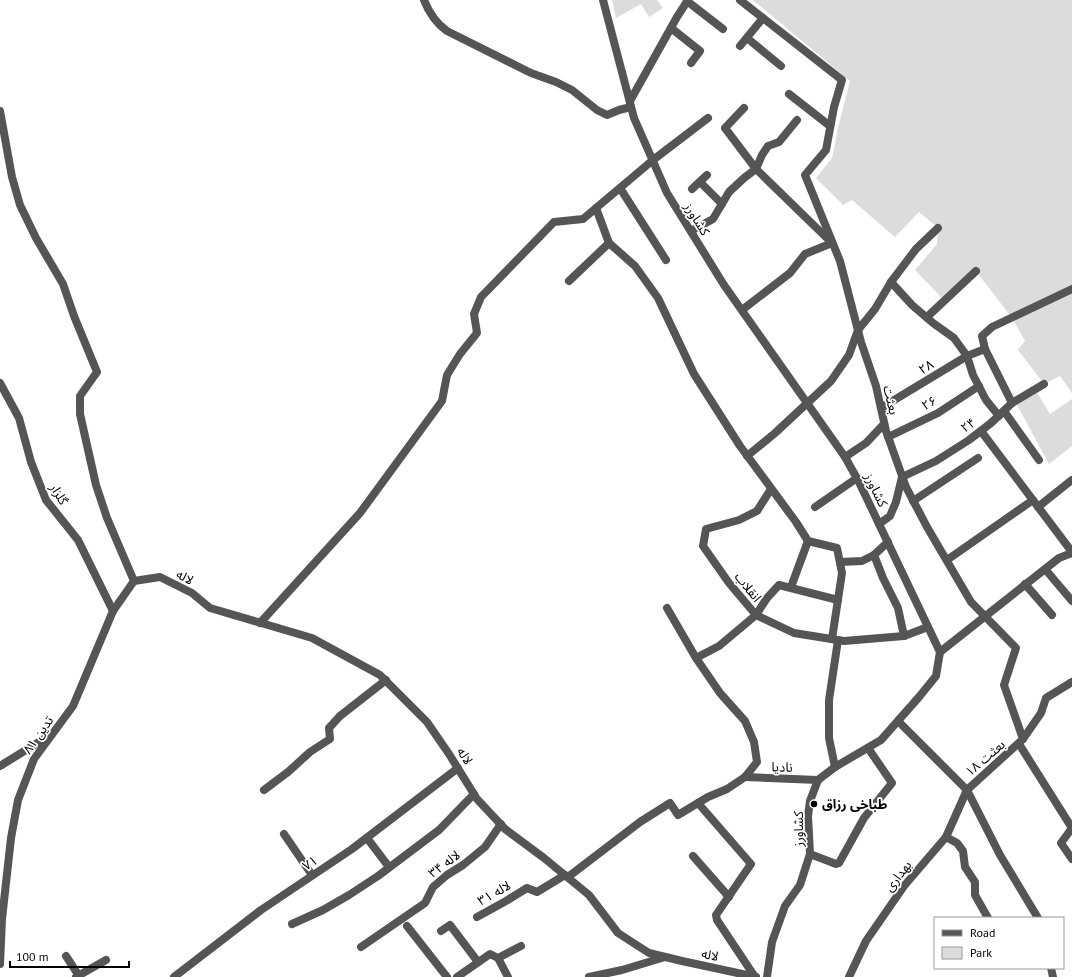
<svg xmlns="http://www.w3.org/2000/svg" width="1072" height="977" font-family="'PT Sans','Noto Sans Arabic',sans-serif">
<rect width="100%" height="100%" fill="#fff"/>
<g fill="#dcdcdc">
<path d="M 612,0 L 657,0 L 663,8 L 649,17 L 641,4 L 616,18 Z"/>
<path d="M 753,0 L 1072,0 L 1072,393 L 1060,376 L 1044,384 L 1018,350 L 1025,341 L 1012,318 L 976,271 L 943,299 L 915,270 L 937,244 L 938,228 L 919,212 L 895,237 L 852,200 L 843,205 L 816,178 L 832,158 L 839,124 L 850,81 Z"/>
<path d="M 1036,391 L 1050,414 L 1072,399 L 1072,446 L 1049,464 L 1017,405 Z"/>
</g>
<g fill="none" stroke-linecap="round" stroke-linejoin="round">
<g stroke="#555" stroke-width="8">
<path d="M 424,0 C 429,13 436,23 447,31 L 531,73 L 556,82 L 572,90 L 597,110 L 607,115 L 619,110 L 631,107"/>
<path d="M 740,0 L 842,80 L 834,107 L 826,150 L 805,175 L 840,261 L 861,342 L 876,386 L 886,431 L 906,487 L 927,527 L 971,602 L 1016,648 L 1004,685 L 1023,739 L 967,790 L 946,837 L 904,886 L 866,941 L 849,977"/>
<path d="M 687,1 L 723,29"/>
<path d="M 671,28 L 700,51 L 691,63"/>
<path d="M 747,38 L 781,66"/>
<path d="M 740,46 L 763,18"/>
<path d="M 789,94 L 830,126"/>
<path d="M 630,101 L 677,17 L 688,0"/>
<path d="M 700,182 L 722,204"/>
<path d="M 620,188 L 666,260"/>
<path d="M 692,189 L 707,175"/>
<path d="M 596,208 L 609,243 L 635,266 L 658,298 L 694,374 L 740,446 L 796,522 L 808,541 L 837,548 L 842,573 L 832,639"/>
<path d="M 691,231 L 713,219 L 729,192 L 744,178 L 756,169 L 762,155 L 768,146 L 779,142 L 797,120"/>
<path d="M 569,281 L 609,243"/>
<path d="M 891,282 L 912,305 L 933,323 L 954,338 L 967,356 L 973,375 L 986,400 L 999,416"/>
<path d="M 742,310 L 790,273 L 805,254 L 832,243 L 756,169 L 725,128 L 744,108"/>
<path d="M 927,317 L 976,271"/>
<path d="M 0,383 L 19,418 L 31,462 L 46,500 L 78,540 L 113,611"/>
<path d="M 1012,403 L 985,349 L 982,336 L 992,327 L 1072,289"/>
<path d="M 881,408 L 967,356 L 985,349"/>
<path d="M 1004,411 L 1039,460"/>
<path d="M 981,431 L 1072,552"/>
<path d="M 888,437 L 938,413 L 979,386"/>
<path d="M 747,456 L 774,434 L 831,381 L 849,355 L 858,330 L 875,309 L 891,282 L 916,249 L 938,228"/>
<path d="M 845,457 L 866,443 L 884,424"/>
<path d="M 771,489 L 757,511 L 739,520 L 706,529 L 703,546 L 729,583 L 756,615 L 794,633 L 844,641 L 904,636 L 928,627"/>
<path d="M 913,501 L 978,458"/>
<path d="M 815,507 L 857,478"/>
<path d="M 1038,507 L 1072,480"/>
<path d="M 879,524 L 890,516 L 896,502 L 902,477 L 936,461 L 969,440 L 991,423 L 1012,403 L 1044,384"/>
<path d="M 874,555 L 883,578 L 898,608 L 904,636"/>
<path d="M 947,560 L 1033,500"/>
<path d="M 840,562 L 862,561 L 874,555 L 888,542"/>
<path d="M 1045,569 L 1072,601"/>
<path d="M 1025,584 L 1052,615"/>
<path d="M 791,587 L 808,541"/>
<path d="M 260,623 L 360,513 L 442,401 L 447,375 L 460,354 L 477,333 L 474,314 L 481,297 L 554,222 L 583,219 L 653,160 L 708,118"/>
<path d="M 940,652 L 1059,558 L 1072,553"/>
<path d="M 696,658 L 719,646 L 756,615 L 767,598 L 779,585 L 838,600"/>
<path d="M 898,721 L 967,790 L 1000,855 L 1038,918"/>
<path d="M 1023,739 L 1041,713 L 1046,698 L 1072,682"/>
<path d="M 1019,744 L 1072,828 L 1061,843 L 1072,859"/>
<path d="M 0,766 L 52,734"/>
<path d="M 835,767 L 829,738 L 829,700 L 838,640"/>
<path d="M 745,777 L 818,780"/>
<path d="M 264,790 L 288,772 L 310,752 L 330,739 L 329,728 L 340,716 L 386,680"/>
<path d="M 698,803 L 751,864 L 716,915 L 717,920 L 755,977"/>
<path d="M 284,834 L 312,875"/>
<path d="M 946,837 L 957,843 L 963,851 L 965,867 L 975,882 L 975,895 L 988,918"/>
<path d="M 367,838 L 389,867"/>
<path d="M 810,854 L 836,864 L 839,863 L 864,818 L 892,783 L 868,748"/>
<path d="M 693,856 L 729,897"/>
<path d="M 568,877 L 640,822 L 670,803 L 678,815 L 708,797 L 727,789 L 745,777 L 757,762 L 754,742 L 745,721 L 720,693 L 696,658 L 667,608"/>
<path d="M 477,917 L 506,901 L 527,888 L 537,892 L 565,875"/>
<path d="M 292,924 L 323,910 L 349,895 L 378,876 L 439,830 L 474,794"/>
<path d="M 407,926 L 447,977"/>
<path d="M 441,931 L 450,925 L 478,962"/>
<path d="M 361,947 L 425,903 L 433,887 L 447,875 L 463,865 L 485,847 L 501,824"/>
<path d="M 66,956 L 79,976"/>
<path d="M 498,958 L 508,977"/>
<path d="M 1051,968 L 1053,977"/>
<path d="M 76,977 L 106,960"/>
<path d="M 174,977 L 261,910 L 352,849 L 458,768"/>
<path d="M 457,977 L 490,954 L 498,958 L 521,946"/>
<path d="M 589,977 L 622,970 L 665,957"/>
</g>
<g stroke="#555" stroke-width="8">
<path d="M 603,0 L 634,118 L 667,193 L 724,285 L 845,457 L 859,482 L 940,652 L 936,676 L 919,697 L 881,740 L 835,767 L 818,780 L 810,801 L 808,816 L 810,854 L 800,885 L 785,906 L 772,942 L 767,977"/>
<path d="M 0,111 L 12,177 L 20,205 L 36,238 L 63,284 L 74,316 L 97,372 L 80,396 L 80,414 L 96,485 L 107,518 L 134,581"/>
<path d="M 134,581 L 160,577 L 192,593 L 210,608 L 312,638 L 380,675 L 427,722 L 449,754 L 477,799 L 505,829 L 544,858 L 589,895 L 618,933 L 649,953 L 682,961 L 756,977"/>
<path d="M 0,964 L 2,919 L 11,838 L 18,800 L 34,759 L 73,706 L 113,611 L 134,581"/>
</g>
</g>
<circle fill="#000" stroke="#fff" stroke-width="1.5" cx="814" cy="804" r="4"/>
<g text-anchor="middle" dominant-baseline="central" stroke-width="3.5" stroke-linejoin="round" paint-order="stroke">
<g font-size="13" fill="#000" stroke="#fff">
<text transform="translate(697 219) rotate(58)">کشاورز</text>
<text transform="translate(926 367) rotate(-31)">۲۸</text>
<text transform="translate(891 400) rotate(77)">بعثت</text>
<text transform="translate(929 403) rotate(-29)">۲۶</text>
<text transform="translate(968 425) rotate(-36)">۲۴</text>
<text transform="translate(876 490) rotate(64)">کشاورز</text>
<text transform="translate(59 494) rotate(59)">گلزار</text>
<text transform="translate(185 577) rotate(28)">لاله</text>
<text transform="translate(748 587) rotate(51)">انقلاب</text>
<text transform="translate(38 735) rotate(-55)">تدین ۸۱</text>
<text transform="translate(465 756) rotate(58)">لاله</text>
<text transform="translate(985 758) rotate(-41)">بعثت ۱۸</text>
<text transform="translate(782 767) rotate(2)">نادیا</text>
<text transform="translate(798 829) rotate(-90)">کشاورز</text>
<text transform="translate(310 863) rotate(-34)">۷۱</text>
<text transform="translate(444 864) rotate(-37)">لاله ۳۴</text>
<text transform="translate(898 876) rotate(-52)">بهداری</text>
<text transform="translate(494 893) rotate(-30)">لاله ۳۱</text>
<text transform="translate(710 955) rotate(12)">لاله</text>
</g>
<g font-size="13" font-weight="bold" fill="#000" stroke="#fff" text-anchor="start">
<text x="822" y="804">طباخی رزاق</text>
</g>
</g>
<rect x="934" y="917" width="130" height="52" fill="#ffffff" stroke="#999999"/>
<rect x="942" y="930" width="20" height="6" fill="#555555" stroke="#999999"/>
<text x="970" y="937" font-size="12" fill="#000000">Road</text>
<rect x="942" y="947" width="20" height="12" fill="#dcdcdc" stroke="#999999"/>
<text x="970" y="957" font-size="12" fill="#000000">Park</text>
<path d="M10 961v6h119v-6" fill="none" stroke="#000000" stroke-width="2"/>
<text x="16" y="961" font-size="12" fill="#000000" stroke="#ffffff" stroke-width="3" paint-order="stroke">100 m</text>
</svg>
